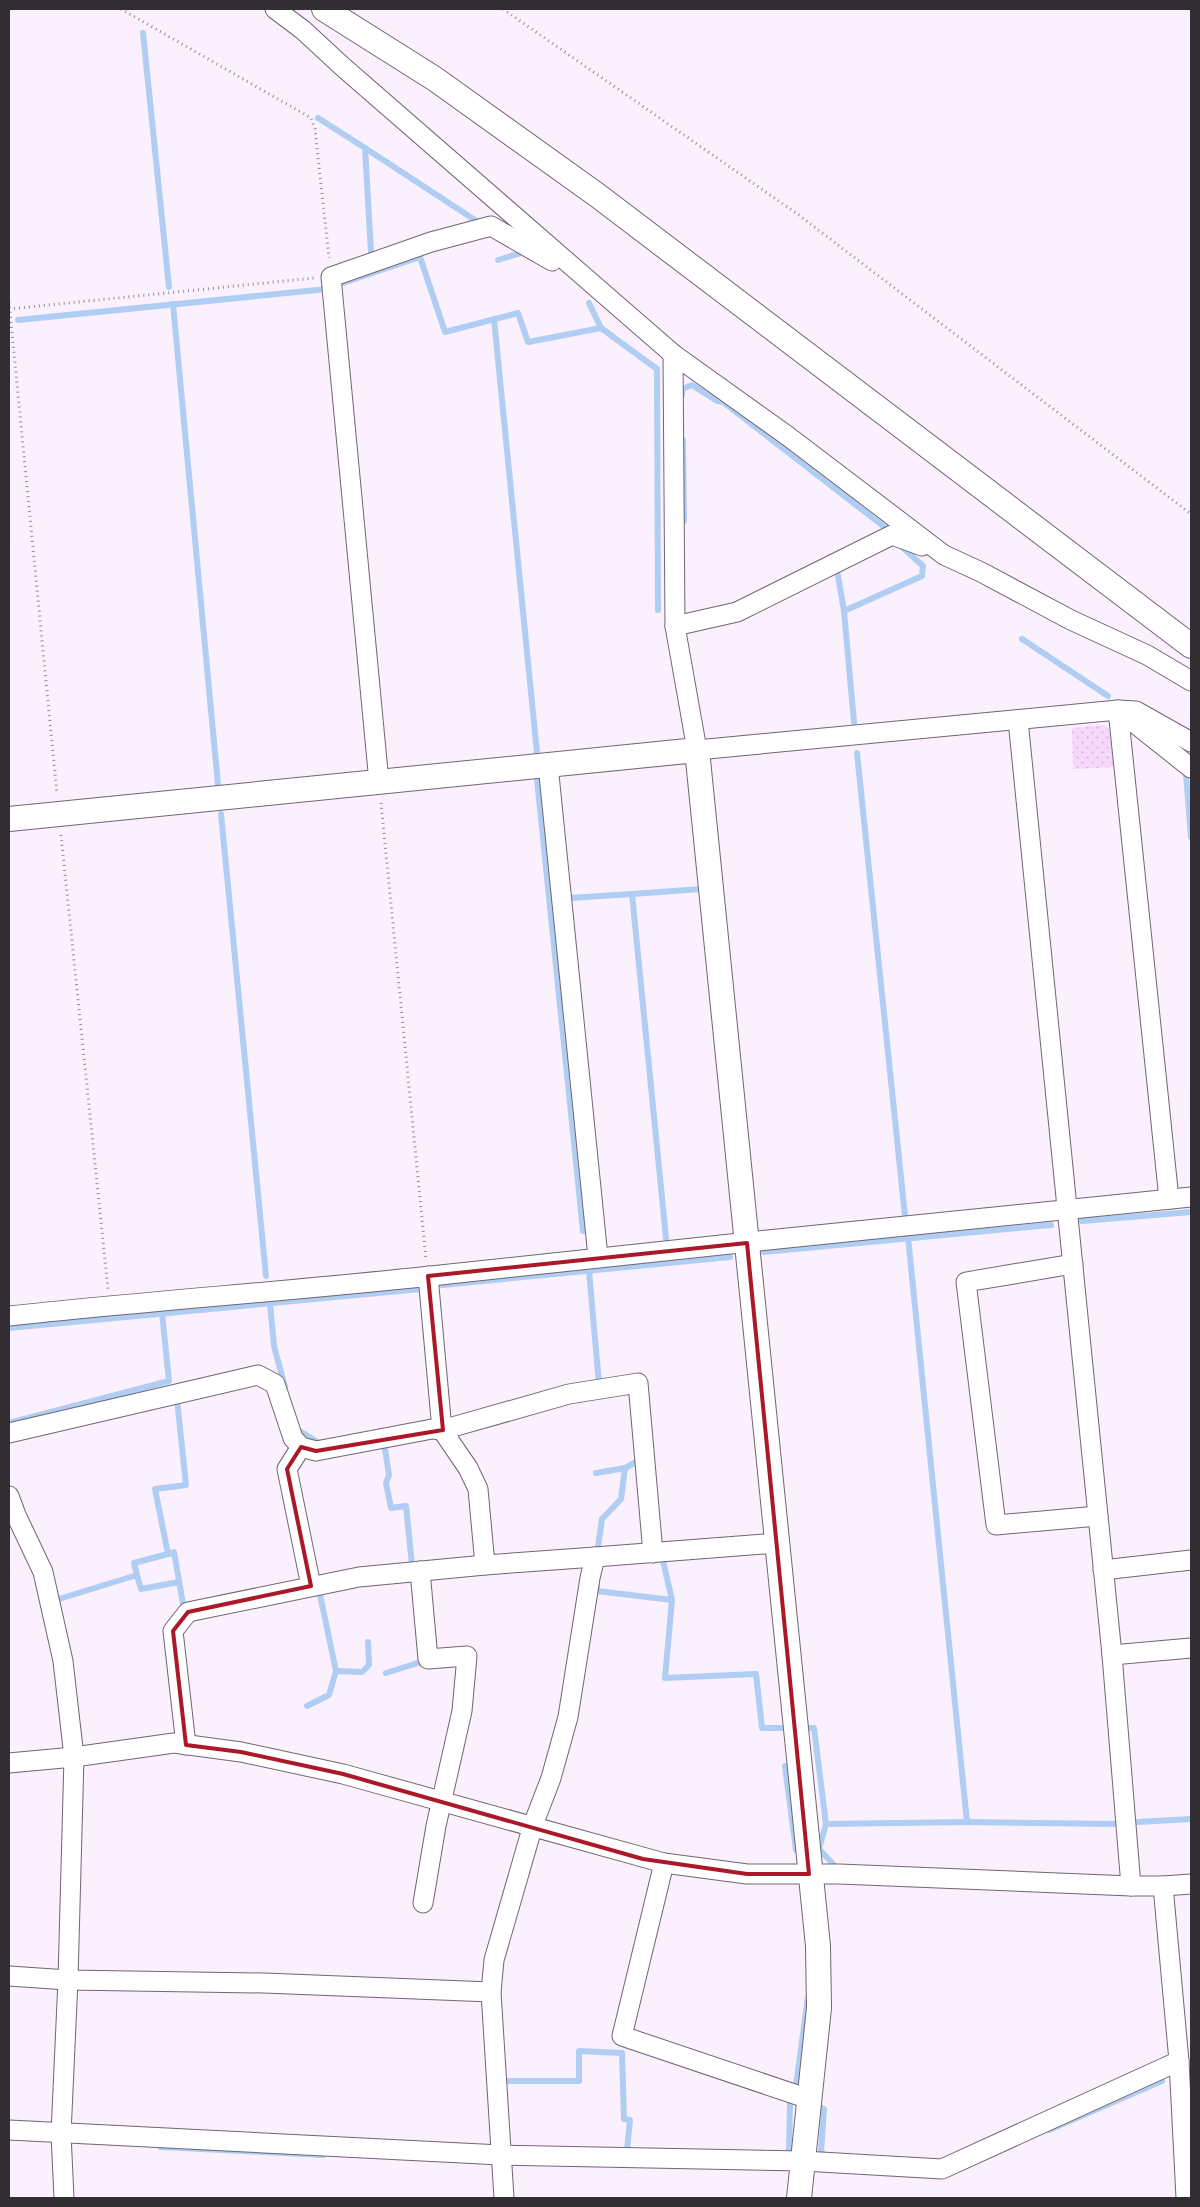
<svg xmlns="http://www.w3.org/2000/svg" width="1200" height="2207" font-family="Mulish,sans-serif">
<defs>
<pattern id="green-dots" width="8" height="8" patternUnits="userSpaceOnUse" patternTransform="scale(1.25)"><rect width="8" height="8" fill="#f7d8fd"/><path d="M2 2h.1M6 6h.1" fill="none" stroke="#d4bad9" stroke-width="1.8" stroke-linecap="round"/></pattern>
</defs>
<rect width="100%" height="100%" fill="#fbf0fd"/>
<path fill="url(#green-dots)" d="M 1104,725 L 1114,734 L 1116,767 L 1073,769 L 1072,728 Z"/>
<g fill="none" stroke-linecap="round" stroke-linejoin="round">
<g stroke="#b0cef3" stroke-width="6">
<path d="M 143,33 L 169,287"/>
<path d="M 318,118 L 365,148"/>
<path d="M 371,252 L 365,148 L 478,222"/>
<path d="M 498,260 L 521,253"/>
<path d="M 337,285 L 420,257 L 445,332 L 518,313 L 528,342 L 601,328 L 657,369 L 658,610"/>
<path d="M 589,303 L 601,328"/>
<path d="M 173,304 L 218,785"/>
<path d="M 494,319 L 537,753"/>
<path d="M 18,320 L 327,289"/>
<path d="M 682,395 L 682,389 L 692,385 L 717,401 L 723,402 L 887,529"/>
<path d="M 683,440 L 684,521"/>
<path d="M 832,572 L 837,570 L 844,611 L 854,722"/>
<path d="M 844,611 L 922,576 L 923,566 L 901,546"/>
<path d="M 1022,639 L 1108,696"/>
<path d="M 857,753 L 905,1216"/>
<path d="M 1181,769 L 1186,774 L 1191,837"/>
<path d="M 537,779 L 583,1231"/>
<path d="M 221,814 L 266,1276"/>
<path d="M 632,894 L 701,889"/>
<path d="M 570,898 L 632,894 L 666,1238"/>
<path d="M 1082,1221 L 1191,1212"/>
<path d="M 764,1252 L 1051,1225"/>
<path d="M 589,1271 L 599,1384"/>
<path d="M 442,1285 L 730,1257"/>
<path d="M 270,1303 L 274,1346 L 285,1387"/>
<path d="M 9,1328 L 421,1289"/>
<path d="M 177,1399 L 186,1485 L 155,1489 L 168,1554 L 174,1552 L 184,1610"/>
<path d="M 9,1423 L 169,1381 L 162,1313"/>
<path d="M 297,1428 L 298,1430 L 319,1443 L 324,1442"/>
<path d="M 385,1449 L 389,1475 L 386,1483 L 391,1508 L 406,1506 L 412,1565"/>
<path d="M 596,1473 L 625,1468 L 640,1460"/>
<path d="M 597,1553 L 602,1519 L 621,1499 L 625,1468"/>
<path d="M 663,1561 L 672,1600"/>
<path d="M 137,1575 L 141,1589 L 179,1582"/>
<path d="M 597,1585 L 597,1591 L 672,1600 L 665,1678 L 756,1674 L 762,1728 L 783,1728"/>
<path d="M 59,1599 L 137,1575 L 134,1563 L 168,1554"/>
<path d="M 336,1671 L 362,1672 L 369,1665 L 368,1642"/>
<path d="M 386,1673 L 424,1661"/>
<path d="M 307,1706 L 329,1695 L 336,1671 L 319,1590"/>
<path d="M 808,1728 L 814,1728 L 826,1824 L 819,1849 L 833,1864"/>
<path d="M 785,1766 L 796,1850"/>
<path d="M 967,1822 L 1116,1824"/>
<path d="M 1137,1822 L 1191,1819"/>
<path d="M 826,1824 L 967,1822 L 908,1237"/>
<path d="M 504,2081 L 579,2081 L 579,2051 L 622,2053 L 624,2119 L 630,2120 L 627,2150"/>
<path d="M 796,2086 L 808,1997"/>
<path d="M 819,2102 L 818,2106 L 824,2109 L 821,2151 L 825,2157"/>
<path d="M 1049,2130 L 1162,2081"/>
<path d="M 161,2147 L 323,2155"/>
<path d="M 789,2151 L 790,2103"/>
</g>
<defs>
<g id="minor">
<path d="M 275,9 L 303,30 L 343,67 L 673,354 L 789,437 L 944,555 L 981,572 L 1071,620 L 1147,655 L 1191,681"/>
<path d="M 673,354 L 675,626 L 697,750 L 1118,710 L 1191,768"/>
<path d="M 675,626 L 737,612 L 892,535 L 922,546"/>
<path d="M 1018,720 L 1112,1655 L 1131,1886"/>
<path d="M 548,765 L 598,1257"/>
<path d="M 379,782 L 331,277 L 431,242 L 491,226 L 552,261"/>
<path d="M 1169,1199 L 1118,710 L 1136,711 L 1191,742"/>
<path d="M 1073,1264 L 966,1282 L 996,1525 L 1098,1516"/>
<path d="M 9,1316 C 149,1301 290,1291 431,1276 C 684,1249 938,1221 1191,1197"/>
<path d="M 9,1433 L 258,1375 L 275,1384 L 293,1438 L 301,1447 L 316,1451 L 432,1429 L 442,1430 L 428,1276"/>
<path d="M 301,1447 L 287,1469 L 311,1586"/>
<path d="M 9,1496 L 16,1515 L 43,1572 L 63,1661 L 74,1757 L 68,1980 L 61,2134 L 64,2198"/>
<path d="M 595,1557 L 485,1565 L 478,1489 L 468,1468 L 442,1430 L 569,1394 L 638,1383 L 653,1553"/>
<path d="M 1103,1570 L 1191,1560"/>
<path d="M 420,1571 L 428,1659 L 467,1656 L 462,1711 L 436,1826 L 423,1903"/>
<path d="M 1112,1655 L 1191,1648"/>
<path d="M 186,1745 L 173,1631 L 188,1612 L 359,1577 L 485,1565"/>
<path d="M 9,1763 L 74,1757 L 174,1743 L 241,1752 L 343,1774 L 664,1863 L 747,1874 L 839,1874 L 1131,1886 L 1163,1886 L 1191,1884"/>
<path d="M 664,1863 L 622,2036 L 809,2099"/>
<path d="M 1163,1886 L 1179,2061 L 1186,2198"/>
<path d="M 9,1976 L 68,1980 L 264,1983 L 491,1992"/>
<path d="M 9,2130 L 501,2155 L 803,2161 L 942,2169 L 1179,2061"/>
<path d="M 504,2198 L 491,1992 L 494,1960 L 533,1825 L 551,1778 L 568,1717 L 590,1578 L 595,1557 L 777,1543"/>
</g>
<g id="tertiary">
<path d="M 324,9 L 435,79 L 597,195 L 1191,646"/>
<path d="M 9,819 L 697,750 L 818,1946 L 819,2008 L 799,2198"/>
</g>
</defs>
<use href="#minor" stroke="#716573" stroke-width="21"/>
<use href="#tertiary" stroke="#716573" stroke-width="26"/>
<g stroke="#958d96" stroke-width="3" stroke-dasharray="1 4" stroke-linecap="butt">
<path d="M 121,9 L 311,118 L 315,129 L 329,258"/>
<path d="M 503,9 L 796,213 L 1191,514"/>
<path d="M 9,302 L 57,794"/>
<path d="M 9,309 L 314,278"/>
<path d="M 381,803 L 426,1259"/>
<path d="M 61,835 L 108,1289"/>
</g>
<use href="#minor" stroke="#fff" stroke-width="19"/>
<use href="#tertiary" stroke="#fff" stroke-width="24"/>
</g>
<path fill="none" stroke="#ac1827" stroke-width="4" stroke-linejoin="round" d="M 747,1243 L 809,1874 L 747,1874 L 643,1859 L 343,1774 L 241,1752 L 186,1745 L 173,1631 L 188,1612 L 311,1586 L 287,1469 L 301,1447 L 316,1451 L 443,1430 L 428,1276 Z"/>
<rect width="1200" height="2207" fill="none" stroke="#322d33" stroke-width="20"/>
</svg>
